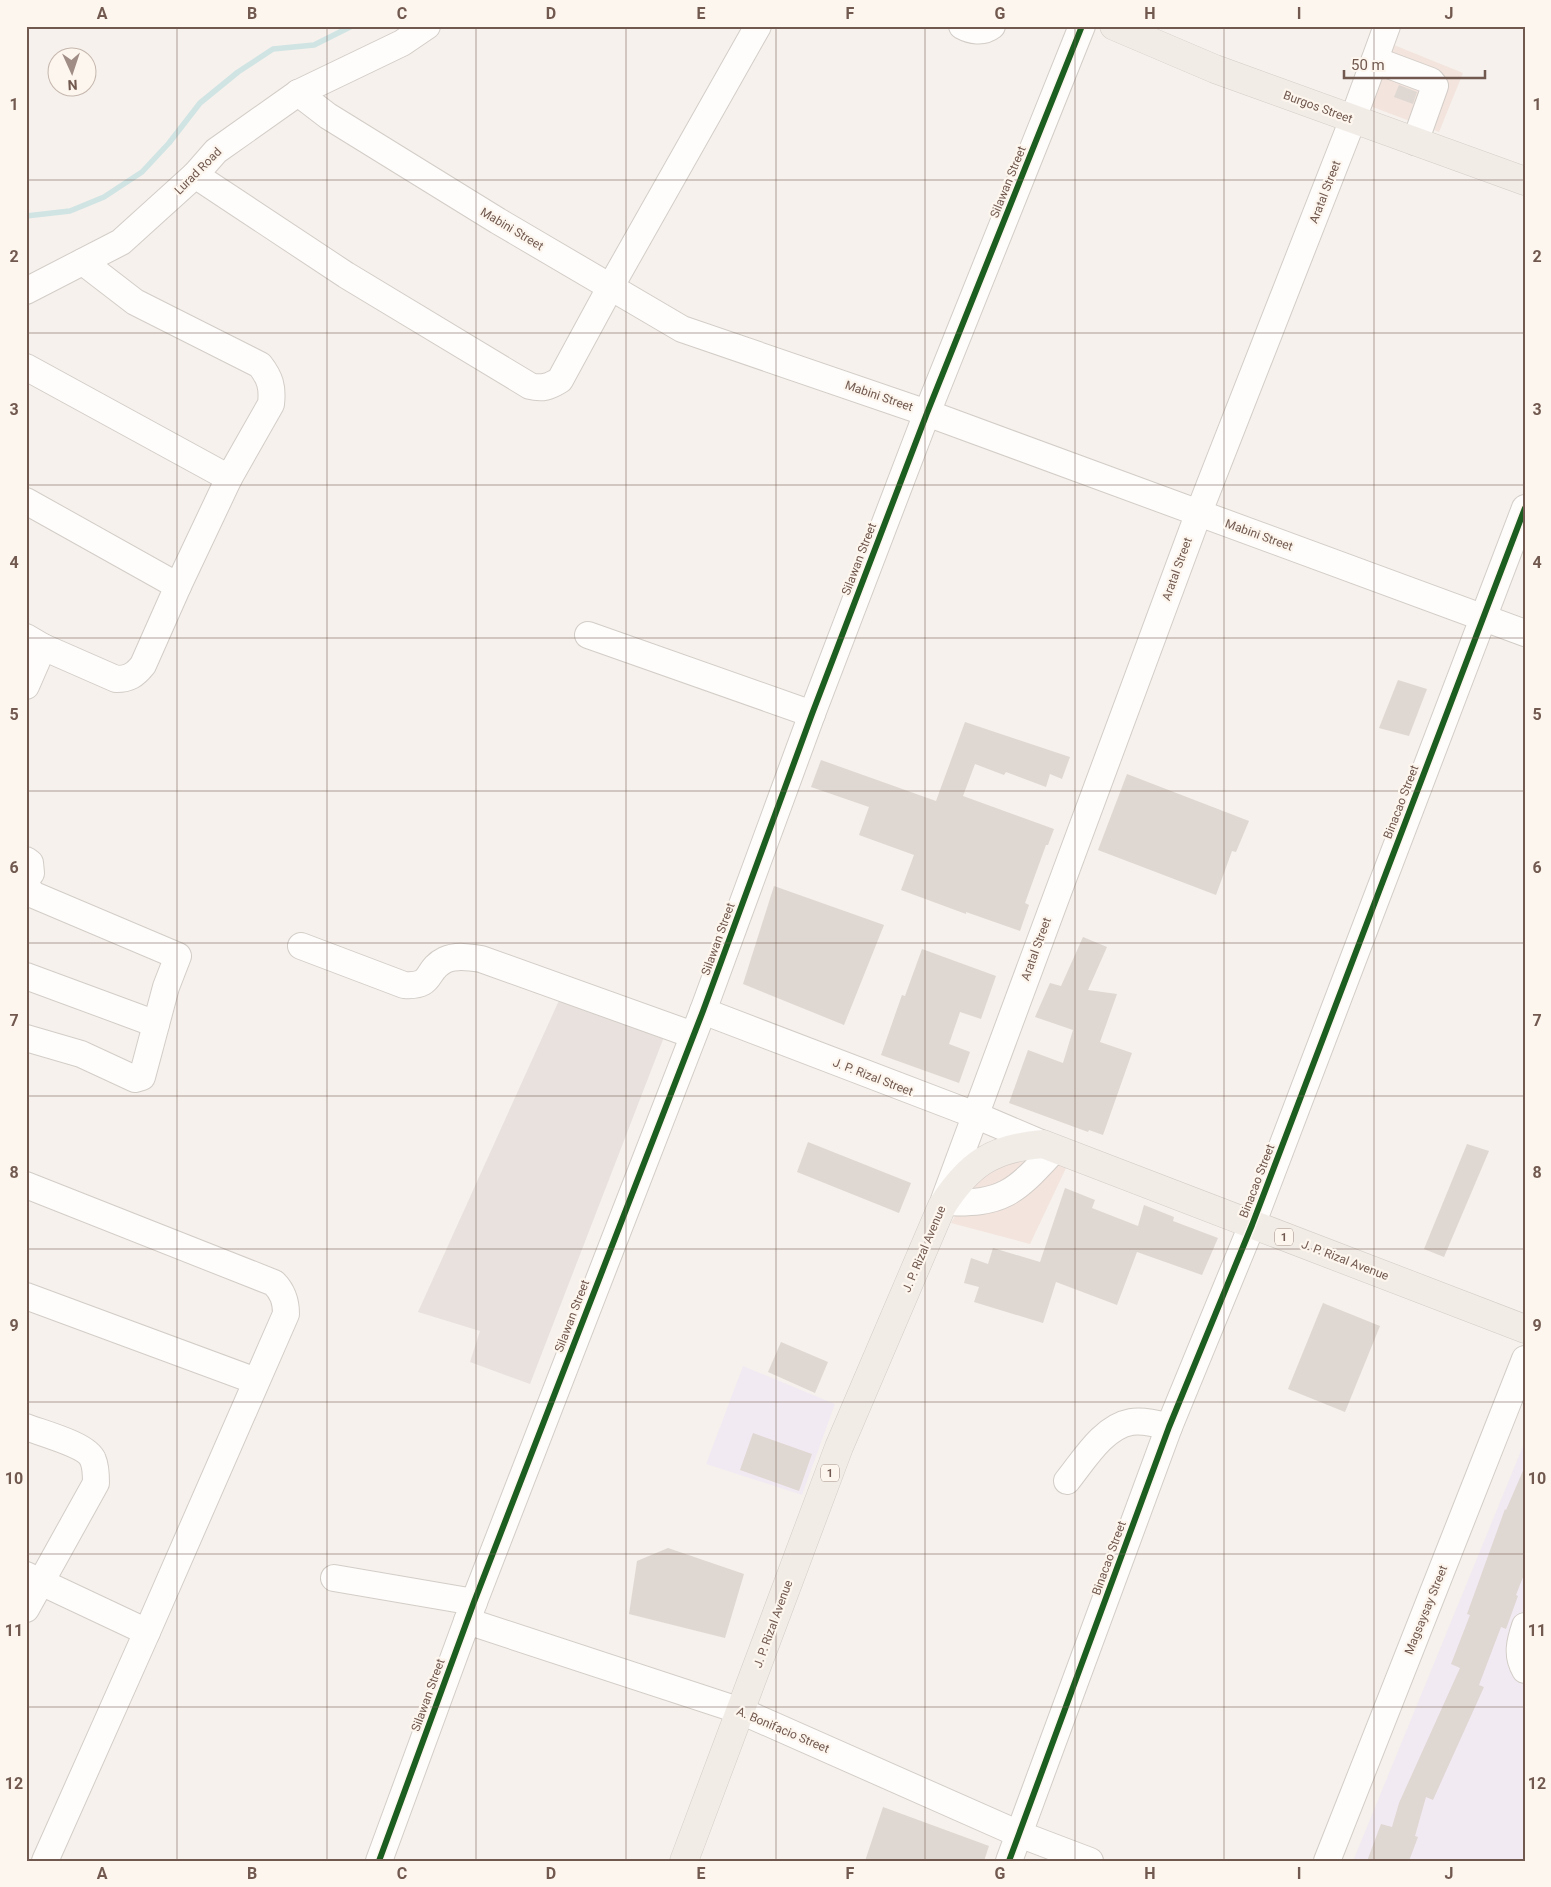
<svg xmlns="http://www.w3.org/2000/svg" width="1551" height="1887" font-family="Roboto,sans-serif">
<rect width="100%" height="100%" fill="#f6f1ec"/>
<g fill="#f3e4de">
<path d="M 1394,45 L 1463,73 L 1439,132 L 1370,106 Z"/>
<path d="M 1036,1160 L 1067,1166 L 1030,1244 L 951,1223 L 971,1188 L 983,1177 L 1004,1164 Z"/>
</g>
<path fill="#e8e1dd" d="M 561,996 L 664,1037 L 530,1384 L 470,1362 L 480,1331 L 418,1312 Z"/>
<g fill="#f2eaf2">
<path d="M 743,1366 L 835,1404 L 802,1495 L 706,1464 Z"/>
<path d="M 1525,1441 L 1525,1861 L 1353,1861 Z"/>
</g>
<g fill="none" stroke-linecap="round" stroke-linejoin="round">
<path stroke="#d0e4e4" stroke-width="5.5" d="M 26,216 L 70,211 L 104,197 L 142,172 L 169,143 L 200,103 L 238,72 L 273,49 L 314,45 L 352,26"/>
</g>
<g fill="#dfd7d2">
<path d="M 1399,85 L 1417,92 L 1413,104 L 1394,97 Z"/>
<path d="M 1398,680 L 1427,689 L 1409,736 L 1379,728 Z"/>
<path d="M 965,722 L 1070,757 L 1062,779 L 1050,774 L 1046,787 L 1006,772 L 1004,775 L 975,764 L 963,796 L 1054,829 L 1048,845 L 1046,845 L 1025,903 L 1029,905 L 1020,931 L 966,912 L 966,914 L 901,890 L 914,855 L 859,835 L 869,807 L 811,787 L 821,760 L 936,801 Z"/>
<path d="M 1127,774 L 1249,821 L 1236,852 L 1232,851 L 1216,895 L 1098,850 Z"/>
<path d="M 774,886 L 884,925 L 844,1025 L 743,984 Z"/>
<path d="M 1083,937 L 1107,947 L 1088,990 L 1117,994 L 1100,1042 L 1132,1053 L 1103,1135 L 1089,1130 L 1088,1132 L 1009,1103 L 1028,1050 L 1063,1063 L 1073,1030 L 1035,1017 L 1050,983 L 1061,986 Z"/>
<path d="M 922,949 L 996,976 L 981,1019 L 960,1012 L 949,1044 L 970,1052 L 959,1083 L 881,1055 L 902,995 L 905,996 Z"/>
<path d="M 808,1142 L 911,1183 L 899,1213 L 797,1172 Z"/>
<path d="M 1467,1144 L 1489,1151 L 1444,1257 L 1424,1249 Z"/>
<path d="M 1065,1188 L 1095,1200 L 1092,1208 L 1138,1226 L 1144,1205 L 1174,1217 L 1173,1221 L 1218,1238 L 1202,1275 L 1137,1252 L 1117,1305 L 1056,1282 L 1043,1323 L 974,1302 L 979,1287 L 964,1283 L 971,1258 L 988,1264 L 993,1248 L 1040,1262 Z"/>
<path d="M 1323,1303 L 1380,1326 L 1345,1412 L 1288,1389 Z"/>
<path d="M 781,1342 L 828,1362 L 815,1393 L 768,1372 Z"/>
<path d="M 753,1433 L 812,1454 L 799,1491 L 740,1470 Z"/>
<path d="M 1525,1466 L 1525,1572 L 1516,1595 L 1518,1596 L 1506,1629 L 1501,1627 L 1479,1685 L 1484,1687 L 1433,1800 L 1426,1797 L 1415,1836 L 1418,1837 L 1409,1861 L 1367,1861 L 1381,1824 L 1392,1827 L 1399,1803 L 1460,1668 L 1451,1664 L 1470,1615 L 1467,1614 L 1505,1509 L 1506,1510 Z"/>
<path d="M 668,1548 L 744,1574 L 725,1638 L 629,1614 L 637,1561 Z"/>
<path d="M 883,1807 L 989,1846 L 984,1861 L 865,1861 Z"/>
</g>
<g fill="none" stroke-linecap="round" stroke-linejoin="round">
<defs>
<g id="minor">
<path d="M 962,26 C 971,31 983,33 992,26"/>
<path d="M 1375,60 L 1431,81 L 1435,86 L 1415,142"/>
<path d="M 298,93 L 328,116 L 498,221 L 682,329 L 927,413 L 1525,633"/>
<path d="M 195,175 L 346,275 L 530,386 C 542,389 549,387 560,380 L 611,286 L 758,26"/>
<path d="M 26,291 L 121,242 L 195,175 L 216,151 L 298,93 L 402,43 L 427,26"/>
<path d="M 26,367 L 229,478 L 271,404 C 273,387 270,378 260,365 L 135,302 L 83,262"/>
<path d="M 26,501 L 178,586 L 143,665 C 135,675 129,679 116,679 L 43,647 L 26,637"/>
<path d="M 178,586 L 229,478"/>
<path d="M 588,635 L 812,714"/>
<path d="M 26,686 L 43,647"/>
<path d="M 26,860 L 30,863 L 31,873 L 26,880"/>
<path d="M 26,887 L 34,895 L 178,956 L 166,987 L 142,1077 L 135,1079 L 81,1054 L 26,1038"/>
<path d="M 301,946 L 404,985 C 435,987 424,970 445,960 C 456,955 469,957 481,959 L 693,1035"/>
<path d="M 26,976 L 156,1024"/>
<path d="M 703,1011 L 975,1115 L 1043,1144"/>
<path d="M 26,1185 L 274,1283 C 283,1292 286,1301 286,1314 L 147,1632 L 45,1861"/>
<path d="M 944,1200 L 1199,512 L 1353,119 L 1387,26"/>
<path d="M 944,1202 C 1005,1205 1016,1191 1055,1149"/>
<path d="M 26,1296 L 256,1381"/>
<path d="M 26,1427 C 41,1433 88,1445 93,1460 C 96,1467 96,1475 96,1483 L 26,1609"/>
<path d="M 1067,1481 C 1084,1460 1103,1427 1131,1422 C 1143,1420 1158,1424 1169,1427"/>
<path d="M 26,1575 L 147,1632"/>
<path d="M 334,1578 L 474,1602"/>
<path d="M 467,1621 L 741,1711 L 1019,1834 L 1090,1861"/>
<path d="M 1525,1626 C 1520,1641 1516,1655 1525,1670"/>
<path d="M 379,1861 L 474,1602 L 703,1011 L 812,714 L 927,413 L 1082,26"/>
<path d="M 1009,1861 L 1169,1427 L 1252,1225 L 1525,508"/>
<path d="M 1327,1861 L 1525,1359"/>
</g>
<g id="major">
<path d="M 1114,26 L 1215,69 L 1525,181"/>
<path d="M 684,1861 L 839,1447 L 942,1206 C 969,1164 992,1148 1043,1144 L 1525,1329"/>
</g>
</defs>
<use href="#minor" stroke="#d3cdc7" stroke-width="28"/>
<use href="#major" stroke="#d4ccc7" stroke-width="29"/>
<use href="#minor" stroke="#fefdfc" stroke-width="26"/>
<use href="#major" stroke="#f1ece6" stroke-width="28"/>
<defs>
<g id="cycleway">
<path d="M 379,1861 L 474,1602 L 703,1011 L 812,714 L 927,413 L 1082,26"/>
<path d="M 1009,1861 L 1169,1427 L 1252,1225 L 1525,508"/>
</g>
</defs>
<use href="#cycleway" stroke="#fdf6ee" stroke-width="9"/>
<use href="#cycleway" stroke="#1b5e20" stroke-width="6"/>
</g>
<path fill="none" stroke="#71594f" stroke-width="1" stroke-opacity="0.55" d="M 177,26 L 177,1861M 327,26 L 327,1861M 476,26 L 476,1861M 626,26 L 626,1861M 776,26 L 776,1861M 925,26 L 925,1861M 1075,26 L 1075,1861M 1224,26 L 1224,1861M 1374,26 L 1374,1861M 26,180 L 1525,180M 26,333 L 1525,333M 26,485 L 1525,485M 26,638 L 1525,638M 26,791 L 1525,791M 26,943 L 1525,943M 26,1096 L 1525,1096M 26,1249 L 1525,1249M 26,1402 L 1525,1402M 26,1554 L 1525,1554M 26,1707 L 1525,1707"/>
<g text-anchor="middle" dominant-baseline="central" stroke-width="4.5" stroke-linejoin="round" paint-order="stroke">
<g fill="#fdf6ee" stroke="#9b887f" stroke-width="1">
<rect x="1275" y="1228.5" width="18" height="17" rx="4"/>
<rect x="821" y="1464.5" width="18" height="17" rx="4"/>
</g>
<g font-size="11" font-weight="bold" fill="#71594f">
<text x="1284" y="1237">1</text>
<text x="830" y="1473">1</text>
</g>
<g font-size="12" fill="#71594f" stroke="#fdf6ee">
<text transform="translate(1318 107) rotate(20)">Burgos Street</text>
<text transform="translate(198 171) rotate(-45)">Lurad Road</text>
<text transform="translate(1008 182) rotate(-68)">Silawan Street</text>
<text transform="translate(1325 192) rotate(-69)">Aratal Street</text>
<text transform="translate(512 229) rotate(31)">Mabini Street</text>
<text transform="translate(879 396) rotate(19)">Mabini Street</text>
<text transform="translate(1259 535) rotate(20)">Mabini Street</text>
<text transform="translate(859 559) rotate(-69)">Silawan Street</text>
<text transform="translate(1177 569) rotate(-70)">Aratal Street</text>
<text transform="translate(1401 802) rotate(-69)">Binacao Street</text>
<text transform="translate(718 939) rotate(-70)">Silawan Street</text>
<text transform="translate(1036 949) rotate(-70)">Aratal Street</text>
<text transform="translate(873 1077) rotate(21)">J. P. Rizal Street</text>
<text transform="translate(1257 1181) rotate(-69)">Binacao Street</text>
<text transform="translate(924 1249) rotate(-67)">J. P. Rizal Avenue</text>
<text transform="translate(1345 1260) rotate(21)">J. P. Rizal Avenue</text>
<text transform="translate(572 1316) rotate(-69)">Silawan Street</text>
<text transform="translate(1109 1558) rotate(-70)">Binacao Street</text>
<text transform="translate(1426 1610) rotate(-68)">Magsaysay Street</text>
<text transform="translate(773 1624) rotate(-70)">J. P. Rizal Avenue</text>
<text transform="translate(428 1695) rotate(-70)">Silawan Street</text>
<text transform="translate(783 1730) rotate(23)">A. Bonifacio Street</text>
</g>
</g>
<rect width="1551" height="1887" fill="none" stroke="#fdf6ee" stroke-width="55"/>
<g transform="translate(72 72) rotate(177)"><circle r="24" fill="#fdf6ee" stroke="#c5b7ae"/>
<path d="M0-4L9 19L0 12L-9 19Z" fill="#a08e86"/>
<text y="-8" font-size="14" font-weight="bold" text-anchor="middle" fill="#71594f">N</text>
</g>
<path d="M1344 70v8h141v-8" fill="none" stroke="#71594f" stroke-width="2.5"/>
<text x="1351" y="70" font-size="15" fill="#71594f" stroke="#fdf6ee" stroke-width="4" paint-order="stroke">50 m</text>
<rect x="28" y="28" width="1496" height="1832" fill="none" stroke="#71594f" stroke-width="2"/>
<g font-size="16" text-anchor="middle" font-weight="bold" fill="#71594f">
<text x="102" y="19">A</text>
<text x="252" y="19">B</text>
<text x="402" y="19">C</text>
<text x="551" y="19">D</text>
<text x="701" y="19">E</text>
<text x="850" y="19">F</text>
<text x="1000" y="19">G</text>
<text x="1150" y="19">H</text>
<text x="1299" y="19">I</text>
<text x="1449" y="19">J</text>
<text x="14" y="110">1</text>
<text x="1537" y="110">1</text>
<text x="14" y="262">2</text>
<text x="1537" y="262">2</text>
<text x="14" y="415">3</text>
<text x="1537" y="415">3</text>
<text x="14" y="568">4</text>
<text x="1537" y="568">4</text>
<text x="14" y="720">5</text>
<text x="1537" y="720">5</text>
<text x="14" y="873">6</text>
<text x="1537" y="873">6</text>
<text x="14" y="1026">7</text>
<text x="1537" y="1026">7</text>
<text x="14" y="1178">8</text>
<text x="1537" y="1178">8</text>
<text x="14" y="1331">9</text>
<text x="1537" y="1331">9</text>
<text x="14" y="1484">10</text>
<text x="1537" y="1484">10</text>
<text x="14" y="1636">11</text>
<text x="1537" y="1636">11</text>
<text x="14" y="1789">12</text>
<text x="1537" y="1789">12</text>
<text x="102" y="1879">A</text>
<text x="252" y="1879">B</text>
<text x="402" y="1879">C</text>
<text x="551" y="1879">D</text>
<text x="701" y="1879">E</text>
<text x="850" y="1879">F</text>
<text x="1000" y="1879">G</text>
<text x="1150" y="1879">H</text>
<text x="1299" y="1879">I</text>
<text x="1449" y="1879">J</text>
</g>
</svg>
